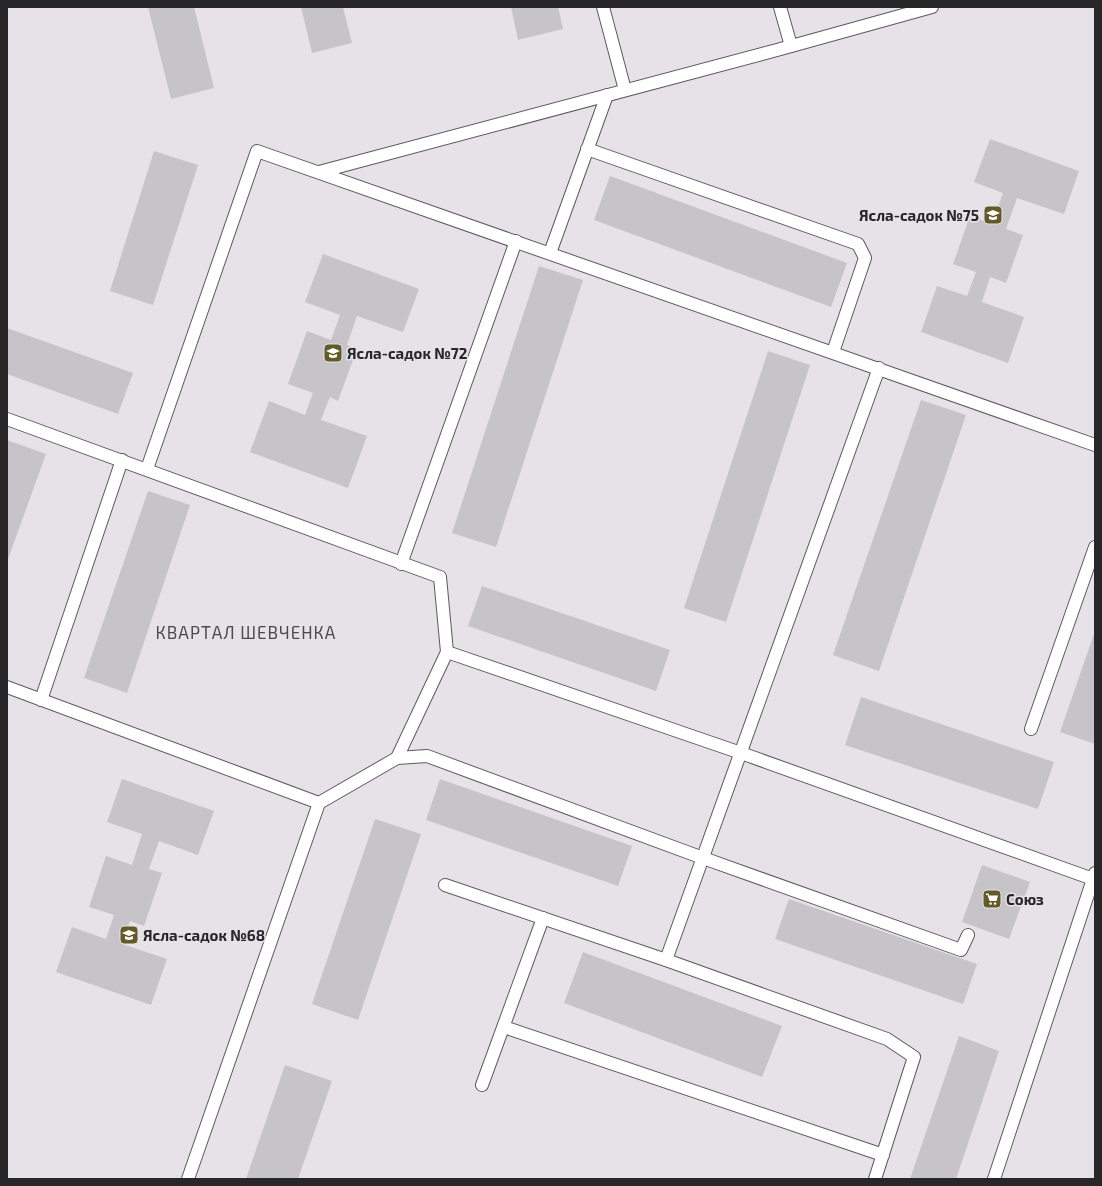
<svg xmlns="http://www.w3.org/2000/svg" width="1102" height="1186" font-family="'Exo 2',sans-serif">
<rect width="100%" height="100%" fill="#e6e2e8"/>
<g fill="#c7c4c9">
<path d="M 148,7 L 194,7 L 214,88 L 171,99 Z"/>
<path d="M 301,7 L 343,7 L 352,43 L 312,53 Z"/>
<path d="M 511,7 L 558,7 L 563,29 L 518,40 Z"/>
<path d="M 990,139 L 1079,171 L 1064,214 L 1017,198 L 1006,229 L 1023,235 L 1006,283 L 990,277 L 982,302 L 1024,317 L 1008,363 L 921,332 L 937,286 L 967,296 L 976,272 L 953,264 L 970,216 L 992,224 L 1003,193 L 974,182 Z"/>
<path d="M 154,151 L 198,165 L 153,305 L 110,291 Z"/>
<path d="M 610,176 L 847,263 L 831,307 L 594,220 Z"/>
<path d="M 323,254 L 419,289 L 403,332 L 357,316 L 347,345 L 357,349 L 338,401 L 330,397 L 321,420 L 367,436 L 348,488 L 250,452 L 269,401 L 305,415 L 313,393 L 288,384 L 307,331 L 331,340 L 340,315 L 305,302 Z"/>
<path d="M 539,266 L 583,280 L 496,547 L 452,533 Z"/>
<path d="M 7,328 L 133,373 L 118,414 L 7,374 Z"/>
<path d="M 768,351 L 810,365 L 726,622 L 684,608 Z"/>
<path d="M 921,400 L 966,415 L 879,671 L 833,655 Z"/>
<path d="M 7,440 L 46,454 L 7,562 Z"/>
<path d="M 148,491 L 190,505 L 127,693 L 84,678 Z"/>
<path d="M 482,586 L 670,650 L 656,691 L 468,626 Z"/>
<path d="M 1095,631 L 1095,744 L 1060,732 Z"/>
<path d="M 861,697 L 1054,762 L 1038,809 L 845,745 Z"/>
<path d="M 122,779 L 214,811 L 198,855 L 159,841 L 149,869 L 162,873 L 144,926 L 130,921 L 122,944 L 167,959 L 151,1005 L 56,972 L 72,927 L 106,939 L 114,915 L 89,907 L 106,856 L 132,865 L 142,834 L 107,822 Z"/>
<path d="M 440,779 L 632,846 L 618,886 L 426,820 Z"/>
<path d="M 375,819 L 421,834 L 358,1020 L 312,1004 Z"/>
<path d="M 982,865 L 1030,882 L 1009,939 L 962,922 Z"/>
<path d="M 789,899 L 977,964 L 963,1004 L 775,939 Z"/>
<path d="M 583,952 L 782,1026 L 762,1077 L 564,1003 Z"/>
<path d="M 959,1036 L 999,1051 L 956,1179 L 910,1179 Z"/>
<path d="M 285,1065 L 332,1081 L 298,1179 L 246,1179 Z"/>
</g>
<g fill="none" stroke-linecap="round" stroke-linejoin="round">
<defs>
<g id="service">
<path d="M 603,7 L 625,90"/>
<path d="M 780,7 L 791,46"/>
<path d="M 587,149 L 858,244 L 865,258 L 833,352"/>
<path d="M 319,172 L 777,50 L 932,7"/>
<path d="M 550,253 L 607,95"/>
<path d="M 7,419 L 440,577 L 447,652 L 397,758"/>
<path d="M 147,469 L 257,151 L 1095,445"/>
<path d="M 401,564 L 516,241"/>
<path d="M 447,652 L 741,753 L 1093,879"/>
<path d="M 7,687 L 319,803"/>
<path d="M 41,700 L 122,460"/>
<path d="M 1031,729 L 1095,547"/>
<path d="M 445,885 L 666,960 L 887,1039 L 914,1057 L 875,1179"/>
<path d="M 666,960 L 879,368"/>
<path d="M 504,1027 L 883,1155"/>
<path d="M 482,1085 L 543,918"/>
<path d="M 188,1179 L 319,803 L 397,758 L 427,756 L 703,858 L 961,950 L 968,935"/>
<path d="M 994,1179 L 1095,873"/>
</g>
</defs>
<use href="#service" stroke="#5d5a5f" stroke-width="14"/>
<use href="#service" stroke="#fff" stroke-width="12"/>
</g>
<defs>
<symbol id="school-square" viewBox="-11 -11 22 22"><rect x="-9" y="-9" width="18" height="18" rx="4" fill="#625b27" stroke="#e6e2e8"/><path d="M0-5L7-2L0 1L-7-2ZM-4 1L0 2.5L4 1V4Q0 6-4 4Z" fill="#fff"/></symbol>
<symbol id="supermarket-square" viewBox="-11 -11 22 22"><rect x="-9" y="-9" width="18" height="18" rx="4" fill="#625b27" stroke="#e6e2e8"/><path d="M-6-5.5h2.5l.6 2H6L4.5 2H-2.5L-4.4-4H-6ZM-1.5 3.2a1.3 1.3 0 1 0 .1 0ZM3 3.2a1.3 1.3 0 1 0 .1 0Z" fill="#fff"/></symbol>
</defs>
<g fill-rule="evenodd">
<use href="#school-square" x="982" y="204" width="22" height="22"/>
<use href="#school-square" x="322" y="342" width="22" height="22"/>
<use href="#supermarket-square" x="981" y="888" width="22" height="22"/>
<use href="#school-square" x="118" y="924" width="22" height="22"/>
</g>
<g text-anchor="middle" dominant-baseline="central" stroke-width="3" stroke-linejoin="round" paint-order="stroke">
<g font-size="15" font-weight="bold" fill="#272628" stroke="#e6e2e8" text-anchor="start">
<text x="979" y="215" text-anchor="end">Ясла-садок №75</text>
<text x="347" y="353">Ясла-садок №72</text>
<text x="1006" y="899">Союз</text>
<text x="143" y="935">Ясла-садок №68</text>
</g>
<g font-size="17" letter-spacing="1" fill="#4c494e" stroke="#e6e2e8">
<text x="246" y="632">КВАРТАЛ ШЕВЧЕНКА</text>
</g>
</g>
<rect width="1102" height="1186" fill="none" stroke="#272628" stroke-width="16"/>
</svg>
